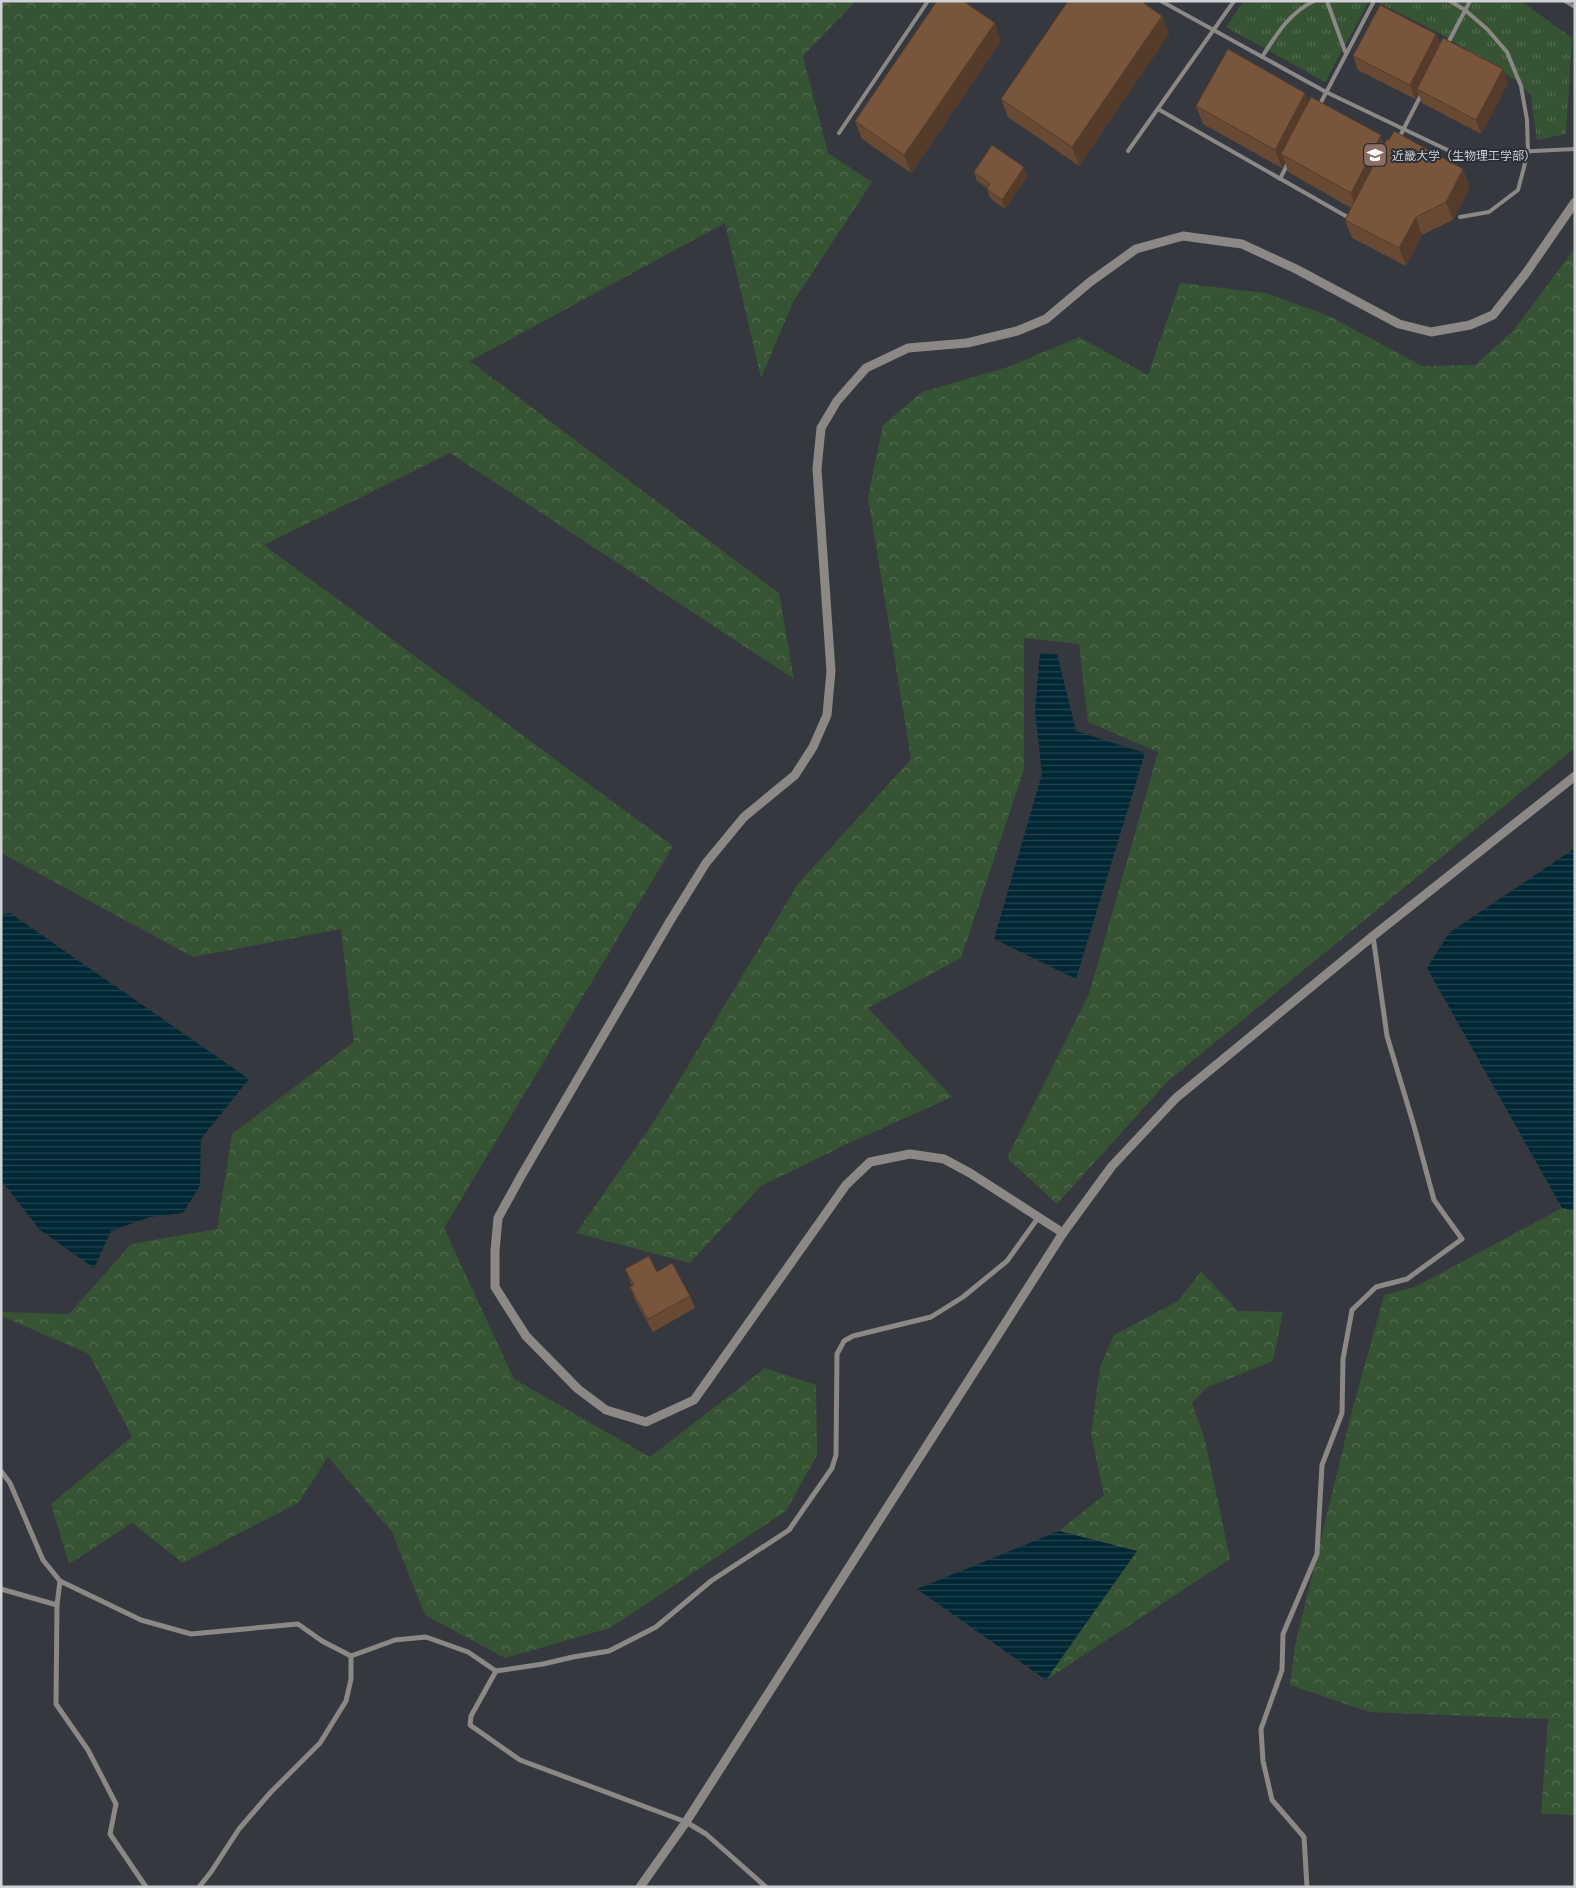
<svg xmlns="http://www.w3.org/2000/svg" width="1576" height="1888" font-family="'Libre Baskerville','Noto Sans JP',serif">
<defs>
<pattern id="grass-tufts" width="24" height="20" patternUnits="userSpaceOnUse" patternTransform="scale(1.25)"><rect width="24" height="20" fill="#365334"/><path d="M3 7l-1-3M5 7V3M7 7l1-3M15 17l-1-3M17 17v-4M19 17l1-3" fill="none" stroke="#526b51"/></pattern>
<pattern id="forest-crowns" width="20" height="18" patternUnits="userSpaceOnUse" patternTransform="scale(1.25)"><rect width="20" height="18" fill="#365334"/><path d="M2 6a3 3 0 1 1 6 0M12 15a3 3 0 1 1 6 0" fill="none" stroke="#526b51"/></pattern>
<pattern id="water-rules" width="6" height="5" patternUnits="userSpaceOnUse" patternTransform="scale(1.25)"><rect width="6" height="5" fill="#002834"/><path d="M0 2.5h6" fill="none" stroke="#244651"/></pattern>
</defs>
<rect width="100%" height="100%" fill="#35383e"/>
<g fill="url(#grass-tufts)">
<path d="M 1244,1 L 1369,1 L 1325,82 L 1226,27 Z"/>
<path d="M 1375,1 L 1521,1 L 1572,38 L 1566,134 L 1537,140 L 1531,95 L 1514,79 L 1443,35 Z"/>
</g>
<g fill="url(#forest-crowns)">
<path d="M 1,1 L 856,1 L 803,56 L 828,153 L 872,182 L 793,302 L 761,378 L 725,223 L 470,361 L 779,593 L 794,679 L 450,453 L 264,545 L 673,846 L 444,1228 L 514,1379 L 650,1457 L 765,1368 L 816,1385 L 817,1455 L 786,1511 L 610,1628 L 505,1658 L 425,1615 L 392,1532 L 328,1457 L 299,1502 L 183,1563 L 132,1523 L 69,1564 L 51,1504 L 132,1437 L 89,1354 L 1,1316 L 1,1312 L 69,1314 L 131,1244 L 217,1229 L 232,1134 L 354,1042 L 341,929 L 193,957 L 1,853 Z"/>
<path d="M 1575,248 L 1575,748 L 1168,1081 L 1057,1204 L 1007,1158 L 1089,994 L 1158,752 L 1088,722 L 1079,644 L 1024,638 L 1024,769 L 961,958 L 868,1008 L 952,1097 L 849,1143 L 761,1186 L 690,1263 L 576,1233 L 655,1120 L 798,884 L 911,759 L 868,497 L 883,425 L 922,392 L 1011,366 L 1079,337 L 1148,375 L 1180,283 L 1266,293 L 1329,316 L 1422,366 L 1475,365 L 1514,330 Z"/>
<path d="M 1562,1208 L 1575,1211 L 1575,1815 L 1541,1814 L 1548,1719 L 1369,1712 L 1290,1685 L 1295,1646 L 1351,1415 L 1384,1295 L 1415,1287 Z"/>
<path d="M 1201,1271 L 1238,1311 L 1283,1312 L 1273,1361 L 1206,1388 L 1192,1403 L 1205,1440 L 1230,1559 L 1046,1680 L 1136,1551 L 1059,1531 L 1104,1495 L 1091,1434 L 1100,1367 L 1114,1335 L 1178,1301 Z"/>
</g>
<g fill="url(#water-rules)">
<path d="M 1040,653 L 1057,654 L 1076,731 L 1145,753 L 1076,979 L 994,939 L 1042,774 L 1035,711 Z"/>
<path d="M 1575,848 L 1575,1211 L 1562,1208 L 1427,968 L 1449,933 Z"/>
<path d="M 10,913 L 249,1079 L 201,1139 L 200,1186 L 183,1213 L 150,1217 L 111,1231 L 94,1268 L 40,1230 L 1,1180 L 1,915 Z"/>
<path d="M 1059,1531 L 1137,1551 L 1046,1680 L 917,1589 Z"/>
</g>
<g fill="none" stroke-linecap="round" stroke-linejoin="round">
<g stroke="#8b8885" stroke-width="4">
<path d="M 1161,1 L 1326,92 L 1458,155 L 1575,149"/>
<path d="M 1327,1 L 1346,54"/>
<path d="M 1450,1 L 1465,10 L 1487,29 L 1507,52 L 1521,86 L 1527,120 L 1528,152 L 1518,190 L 1489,212 L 1460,217"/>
<path d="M 1565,1 L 1575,7"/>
<path d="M 1447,45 L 1470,1"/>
<path d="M 1262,57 C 1276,35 1289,13 1314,1"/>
<path d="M 1319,106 L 1374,1"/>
<path d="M 1158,109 L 1351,219"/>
<path d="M 839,133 L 928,1"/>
<path d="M 1399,138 L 1421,95"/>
<path d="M 1128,151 L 1234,1"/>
<path d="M 1280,179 L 1288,163"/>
</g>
<g stroke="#8b8885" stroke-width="5">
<path d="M 1,1471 L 10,1483 L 43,1560 L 60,1581 L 141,1620 L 191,1634 L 298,1624 L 322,1641 L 351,1656 L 395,1640 L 426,1637 L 468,1652 L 496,1671 L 543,1664 L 573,1657 L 609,1651 L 656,1627 L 711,1581 L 789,1530 L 832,1468 L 836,1455 L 837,1354 L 844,1341 L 853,1336 L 931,1317 L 963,1297 L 1007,1261 L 1038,1218"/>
<path d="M 60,1581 L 57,1605 L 56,1704 L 88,1750 L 116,1804 L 110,1834 L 146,1887"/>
<path d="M 1,1589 L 57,1605"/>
<path d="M 496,1671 L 471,1716 L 470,1725 L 520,1760 L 686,1822 L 706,1834 L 766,1887"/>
<path d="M 199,1887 L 211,1872 L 239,1829 L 270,1793 L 320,1743 L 346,1701 L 351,1679 L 351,1656"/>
<path d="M 1307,1887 L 1304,1837 L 1272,1800 L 1263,1761 L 1261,1729 L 1282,1670 L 1283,1634 L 1317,1554 L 1322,1465 L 1342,1413 L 1343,1359 L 1352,1310 L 1376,1287 L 1407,1279 L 1462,1239 L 1434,1200 L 1414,1126 L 1387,1036 L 1373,936"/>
</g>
<g stroke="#8b8885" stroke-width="9">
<path d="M 1063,1233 L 970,1173 L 944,1159 L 910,1154 L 870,1162 L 846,1185 L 694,1400 L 646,1422 L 606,1410 L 578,1389 L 526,1336 L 495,1287 L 495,1251 L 498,1218 L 520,1178 L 670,921 L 706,863 L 744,817 L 795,775 L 813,747 L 827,715 L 831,671 L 817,469 L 821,428 L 837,401 L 866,368 L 908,348 L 967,343 L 1017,331 L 1046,319 L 1090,282 L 1136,249 L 1183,236 L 1242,244 L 1296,269 L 1399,324 L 1431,332 L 1470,325 L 1493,315 L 1526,273 L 1575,202"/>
<path d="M 640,1887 L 686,1822 L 1063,1233 L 1112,1166 L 1176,1098 L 1373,936 L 1575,776"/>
</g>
</g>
<g fill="#684934">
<path d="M 1162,16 L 1169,34 L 1079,166 L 1008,117 L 1001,99 Z"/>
<path d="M 1436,34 L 1440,44 L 1508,83 L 1481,134 L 1422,103 L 1418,93 L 1415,99 L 1358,70 L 1353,56 Z"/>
<path d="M 1001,41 L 911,173 L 862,139 L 855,121 Z"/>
<path d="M 1305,93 L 1308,103 L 1384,144 L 1470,187 L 1453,220 L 1422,235 L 1406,266 L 1352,238 L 1345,220 L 1351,208 L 1288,172 L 1285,162 L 1282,168 L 1203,124 L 1196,106 Z"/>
<path d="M 974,172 L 1027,177 L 1005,209 L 990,198 L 987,189 L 987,188 L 977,181 Z"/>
<path d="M 625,1269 L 657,1272 L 690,1296 L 695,1308 L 653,1332 L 635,1300 L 630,1287 L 632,1286 Z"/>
</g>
<g fill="#553c2a">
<path d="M 1162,16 L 1169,34 L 1079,166 L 1072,147 Z"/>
<path d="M 995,23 L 1001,41 L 911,173 L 904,155 Z"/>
<path d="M 1436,34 L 1441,48 L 1417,89 L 1418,93 L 1415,99 L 1410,85 Z"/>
<path d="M 1503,69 L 1508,83 L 1481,134 L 1476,120 Z"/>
<path d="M 1305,93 L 1312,111 L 1281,154 L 1285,162 L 1282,168 L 1275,150 Z"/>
<path d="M 1381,135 L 1387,153 L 1357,211 L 1351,193 Z"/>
<path d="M 1024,167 L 1027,177 L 1005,209 L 1002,200 Z"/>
<path d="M 1463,169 L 1470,187 L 1453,220 L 1446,202 Z"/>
<path d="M 1416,217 L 1422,235 L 1406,266 L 1399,248 Z"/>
</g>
<g fill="#79553c" stroke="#553c2a">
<path d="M 937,1 L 963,1 L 995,23 L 904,155 L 855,121 Z"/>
<path d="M 1068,1 L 1141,1 L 1162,16 L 1072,147 L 1001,99 Z"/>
<path d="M 1380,5 L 1436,34 L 1410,85 L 1353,56 Z"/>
<path d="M 1443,38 L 1503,69 L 1476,120 L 1417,89 Z"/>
<path d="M 1228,49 L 1305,93 L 1275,150 L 1196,106 Z"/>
<path d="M 1311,97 L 1381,135 L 1351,193 L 1281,154 Z"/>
<path d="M 1394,131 L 1463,169 L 1446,202 L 1416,217 L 1399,248 L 1345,220 L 1387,139 L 1389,140 Z"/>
<path d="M 992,145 L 1024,167 L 1002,200 L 987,189 L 990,184 L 974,172 Z"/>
<path d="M 649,1256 L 657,1272 L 672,1263 L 690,1296 L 648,1319 L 630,1287 L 634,1285 L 625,1269 Z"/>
</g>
<defs>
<symbol id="university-square" viewBox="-11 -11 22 22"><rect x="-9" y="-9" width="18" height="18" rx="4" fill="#8d6e63" stroke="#2b2e34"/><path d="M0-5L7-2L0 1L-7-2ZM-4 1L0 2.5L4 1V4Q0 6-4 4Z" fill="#fff"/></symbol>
</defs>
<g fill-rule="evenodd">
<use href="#university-square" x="1361" y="141" width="28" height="28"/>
</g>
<g text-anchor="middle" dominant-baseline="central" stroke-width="4" stroke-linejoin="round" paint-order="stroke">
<g font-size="12" fill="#d0d2d6" stroke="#2b2e34" text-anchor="start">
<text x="1392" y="155">近畿大学（生物理工学部）</text>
</g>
</g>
<rect width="1576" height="1888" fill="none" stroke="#d0d2d6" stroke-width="5"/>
</svg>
